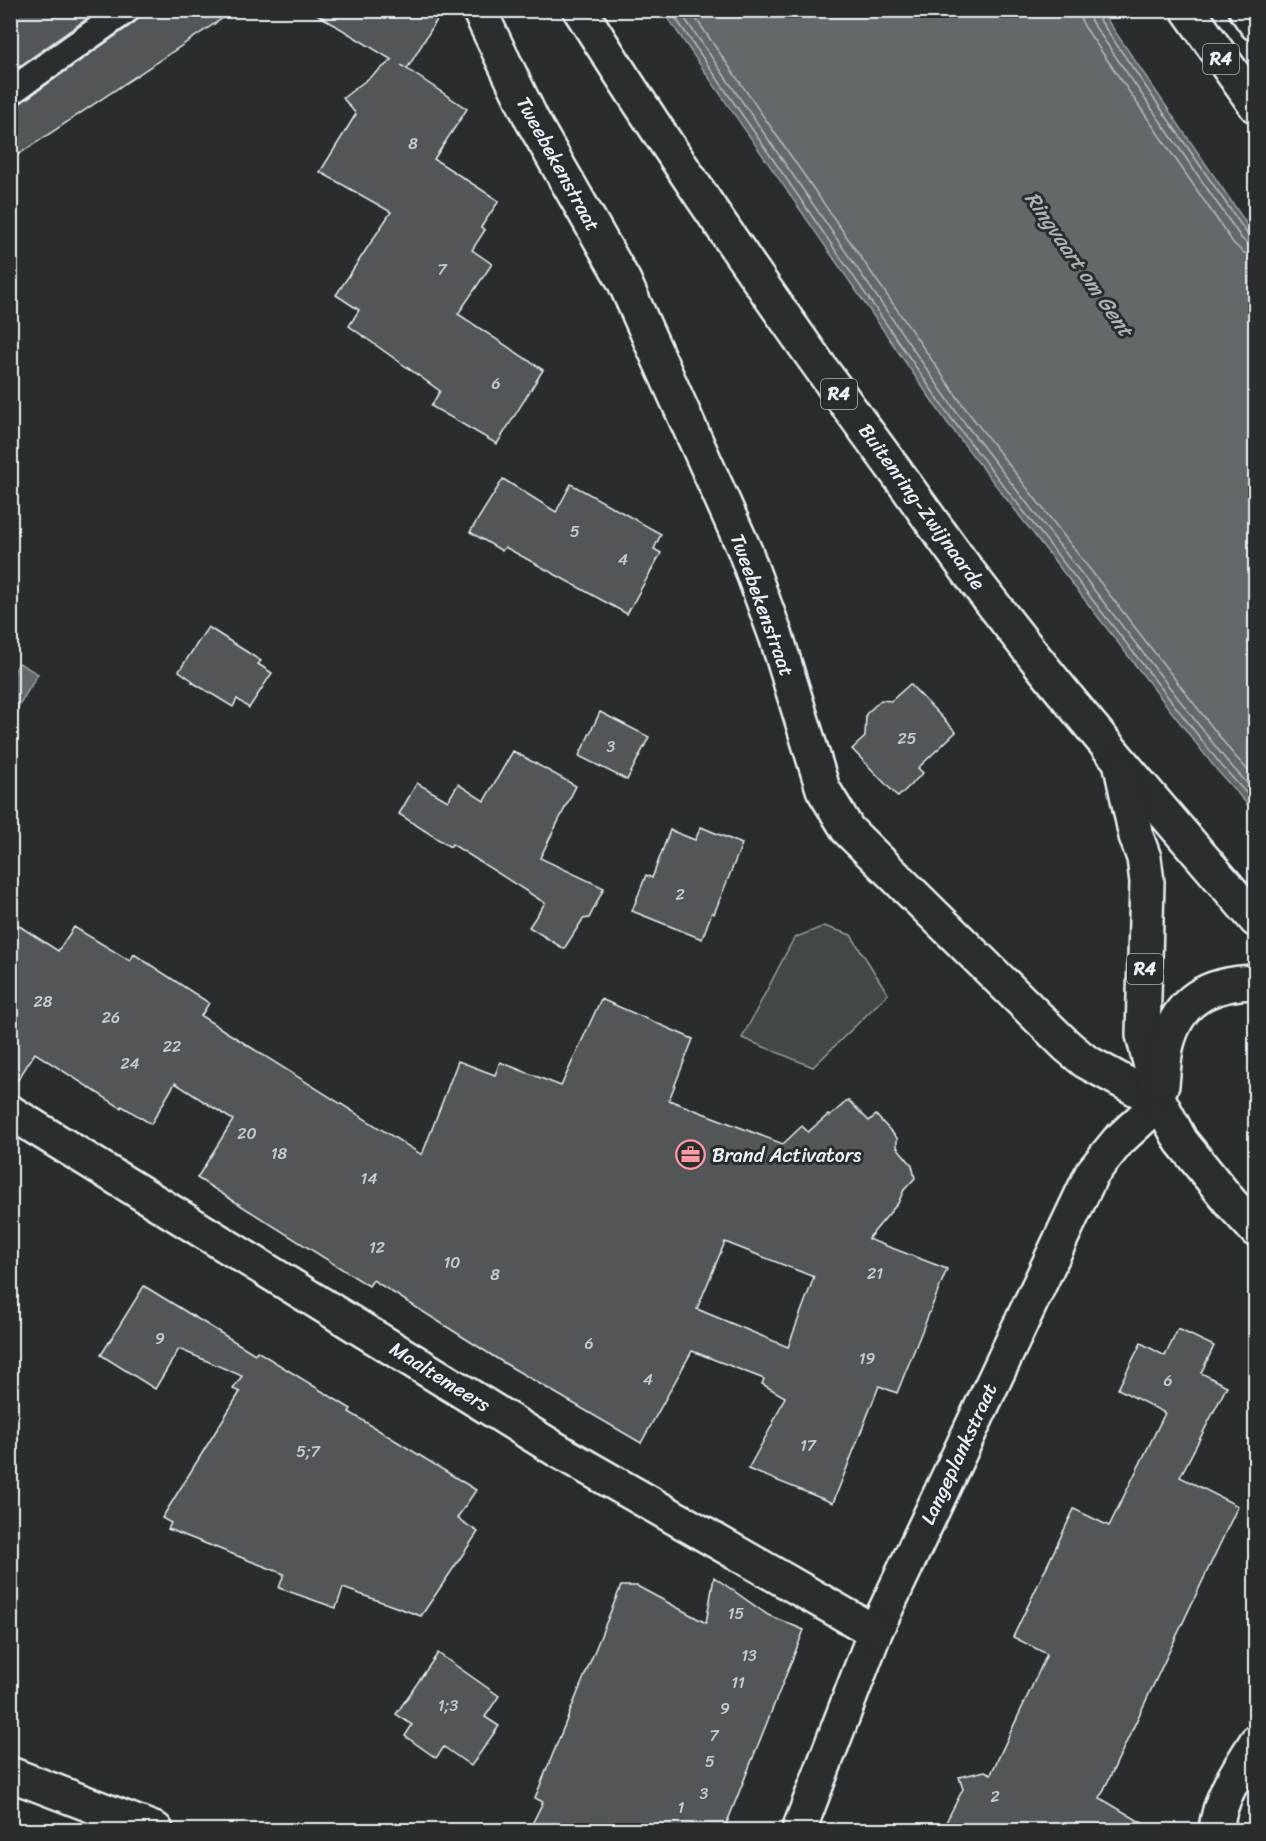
<svg xmlns="http://www.w3.org/2000/svg" width="1266" height="1841" font-family="Sriracha,sans-serif">
<rect width="100%" height="100%" fill="#2a2d2e"/>
<filter id="ink" filterUnits="userSpaceOnUse"><feTurbulence type="fractalNoise" baseFrequency=".0167" numOctaves="2"/><feDisplacementMap in="SourceGraphic" scale="12" xChannelSelector="R" yChannelSelector="G"/><feConvolveMatrix kernelMatrix="1 2 1 2 8 2 1 2 1" color-interpolation-filters="sRGB"/></filter>
<g filter="url(#ink)">
<path fill="#424648" stroke="#959ca0" stroke-width="1.5" d="M 824,926 L 851,935 L 888,994 L 813,1067 L 742,1038 L 794,938 Z"/>
<g fill="#63686b" stroke="#989fa3" stroke-width="1.5">
<path d="M 663,11 L 1101,11 L 1255,236 L 1255,813 L 1216,769 L 946,421 Z"/>
<path d="M 19,663 L 38,674 L 11,719 L 11,677 Z"/>
</g>
<g fill="none" stroke-linecap="round" stroke-linejoin="round">
<g stroke="#b3bac0" stroke-width="1.5">
<path d="M 670,10 L 951,418 L 1221,765 L 1256,804"/>
<path d="M 679,10 L 957,413 L 1226,760 L 1256,793"/>
<path d="M 690,10 L 965,408 L 1233,754 L 1256,779"/>
<path d="M 1080,10 L 1080,18 L 1084,26 L 1234,244 L 1244,253 L 1256,255"/>
<path d="M 1089,10 L 1091,21 L 1242,239 L 1248,244 L 1256,246"/>
<path d="M 1096,10 L 1097,16 L 1248,235 L 1256,238"/>
</g>
</g>
<g fill="#535759" stroke="#e8f1f8" stroke-width="1.5" fill-rule="evenodd">
<path d="M 10,10 L 99,10 L 10,73 Z"/>
<path d="M 141,10 L 235,10 L 10,160 L 10,107 L 19,104 L 135,22 L 139,17 Z"/>
<path d="M 310,10 L 443,10 L 407,69 L 401,65 L 467,109 L 434,159 L 499,201 L 481,227 L 485,230 L 472,250 L 492,264 L 458,314 L 543,370 L 497,444 L 431,406 L 440,391 L 349,326 L 359,310 L 336,295 L 391,212 L 320,172 L 356,114 L 343,98 L 392,60 Z"/>
<path d="M 503,479 L 556,512 L 571,484 L 661,534 L 654,549 L 661,553 L 627,614 L 505,547 L 502,551 L 470,532 Z"/>
<path d="M 208,627 L 261,661 L 258,664 L 272,673 L 249,708 L 237,699 L 233,707 L 192,682 L 193,681 L 179,671 Z"/>
<path d="M 910,684 L 956,732 L 918,768 L 923,773 L 898,797 L 852,749 L 865,737 L 866,714 L 881,700 L 891,701 Z"/>
<path d="M 600,712 L 649,737 L 627,780 L 579,756 Z"/>
<path d="M 513,751 L 576,786 L 540,858 L 604,888 L 589,918 L 583,919 L 564,949 L 529,927 L 545,903 L 452,844 L 450,847 L 399,814 L 417,783 L 448,801 L 458,784 L 484,801 Z"/>
<path d="M 701,827 L 742,844 L 714,914 L 712,912 L 702,939 L 632,911 L 646,875 L 652,878 L 670,830 L 695,840 Z"/>
<path d="M 10,920 L 58,951 L 74,927 L 130,961 L 134,954 L 209,1003 L 201,1016 L 422,1155 L 458,1061 L 495,1075 L 500,1062 L 561,1086 L 601,999 L 693,1039 L 669,1100 L 783,1144 L 802,1126 L 808,1132 L 828,1115 L 830,1116 L 848,1100 L 869,1121 L 876,1115 L 897,1138 L 897,1147 L 912,1165 L 915,1178 L 904,1190 L 898,1203 L 868,1239 L 947,1269 L 897,1393 L 879,1386 L 833,1503 L 748,1469 L 771,1427 L 785,1397 L 762,1384 L 764,1379 L 692,1351 L 641,1443 L 504,1363 L 373,1280 L 369,1286 L 197,1178 L 233,1120 L 175,1083 L 151,1124 L 122,1106 L 121,1108 L 35,1053 L 10,1092 ZM 725,1242 L 814,1277 L 788,1347 L 697,1309 Z"/>
<path d="M 144,1286 L 255,1354 L 257,1351 L 351,1409 L 349,1412 L 476,1490 L 457,1518 L 478,1532 L 421,1616 L 343,1588 L 336,1608 L 279,1588 L 284,1574 L 168,1529 L 171,1523 L 162,1518 L 240,1392 L 233,1389 L 242,1376 L 179,1349 L 155,1389 L 101,1355 Z"/>
<path d="M 1178,1329 L 1214,1346 L 1201,1373 L 1227,1386 L 1180,1477 L 1238,1506 L 1100,1798 L 1154,1830 L 942,1830 L 963,1789 L 959,1777 L 985,1771 L 991,1774 L 1047,1654 L 1013,1637 L 1074,1509 L 1109,1526 L 1165,1413 L 1118,1389 L 1141,1343 L 1165,1356 Z"/>
<path d="M 714,1577 L 768,1615 L 804,1630 L 724,1830 L 529,1830 L 543,1802 L 535,1798 L 621,1586 L 637,1586 L 706,1623 Z"/>
<path d="M 438,1653 L 499,1696 L 485,1717 L 499,1726 L 471,1766 L 444,1747 L 436,1758 L 405,1736 L 412,1725 L 396,1714 Z"/>
</g>
<g fill="none" stroke-linecap="round" stroke-linejoin="round">
<defs>
<path id="lane" d="M 10,92 L 126,10"/>
<g id="street">
<path d="M 479,10 L 532,120 L 624,281 L 745,551 L 777,639 L 823,789 L 848,830 L 1067,1046 L 1085,1061 L 1160,1102 L 1118,1141 L 1092,1173 L 875,1632 L 799,1830"/>
<path d="M 10,1112 L 562,1453 L 875,1632"/>
</g>
<g id="highway">
<path d="M 580,10 C 681,170 787,324 899,476 C 929,517 958,560 990,600 C 1074,710 1166,815 1256,920"/>
<path d="M 1188,10 L 1256,106"/>
<path d="M 1246,10 L 1256,24"/>
<path d="M 1121,766 L 1136,836 L 1144,858 L 1147,882 L 1143,1035 L 1160,1102 L 1181,1141 L 1231,1203 L 1256,1230"/>
<path d="M 1162,1085 C 1163,1073 1164,1060 1166,1048 C 1177,999 1209,983 1256,982"/>
<path d="M 10,1774 L 156,1830"/>
<path d="M 1216,1830 C 1219,1798 1239,1769 1256,1742"/>
</g>
</defs>
<use href="#lane" stroke="#e8f1f8" stroke-width="30"/>
<use href="#street" stroke="#e8f1f8" stroke-width="38"/>
<use href="#highway" stroke="#e8f1f8" stroke-width="38"/>
<use href="#lane" stroke="#2a2d2e" stroke-width="26"/>
<use href="#street" stroke="#2a2d2e" stroke-width="33"/>
<use href="#highway" stroke="#2a2d2e" stroke-width="33"/>
</g>
</g>
<defs>
<symbol id="office-ring" viewBox="-11 -11 22 22"><circle r="9.5" fill="#2a2d2e" stroke="#ff9aa2" stroke-width="1.5"/><path d="M-6-3h4V-5.5h4V-3h4V5H-6ZM-1-4.5V-3h2v-1.5ZM-6 0V1H6V0Z" fill="#ff9aa2"/></symbol>
</defs>
<g fill-rule="evenodd">
<use href="#office-ring" x="674" y="1138" width="33" height="33"/>
</g>
<g text-anchor="middle" dominant-baseline="central" stroke-width="6" stroke-linejoin="round" paint-order="stroke">
<g font-size="16" fill="#c3cad0">
<text x="413" y="143">8</text>
<text x="442" y="269">7</text>
<text x="496" y="383">6</text>
<text x="575" y="531">5</text>
<text x="623" y="559">4</text>
<text x="907" y="738">25</text>
<text x="611" y="746">3</text>
<text x="680" y="894">2</text>
<text x="43" y="1001">28</text>
<text x="111" y="1017">26</text>
<text x="172" y="1046">22</text>
<text x="130" y="1063">24</text>
<text x="247" y="1133">20</text>
<text x="279" y="1153">18</text>
<text x="369" y="1178">14</text>
<text x="377" y="1247">12</text>
<text x="452" y="1262">10</text>
<text x="875" y="1273">21</text>
<text x="495" y="1274">8</text>
<text x="160" y="1338">9</text>
<text x="589" y="1343">6</text>
<text x="867" y="1358">19</text>
<text x="648" y="1379">4</text>
<text x="1168" y="1380">6</text>
<text x="808" y="1445">17</text>
<text x="308" y="1451">5;7</text>
<text x="736" y="1613">15</text>
<text x="749" y="1655">13</text>
<text x="738" y="1682">11</text>
<text x="448" y="1705">1;3</text>
<text x="725" y="1708">9</text>
<text x="714" y="1735">7</text>
<text x="710" y="1761">5</text>
<text x="704" y="1793">3</text>
<text x="995" y="1796">2</text>
<text x="681" y="1807">1</text>
</g>
<g fill="#2a2d2e" stroke="#afb6bb" stroke-width="1.5">
<rect x="1203" y="44" width="36" height="30" rx="4.5"/>
<rect x="821" y="379" width="36" height="30" rx="4.5"/>
<rect x="1127" y="954" width="36" height="30" rx="4.5"/>
</g>
<g font-size="18" font-weight="bold" fill="#e8f1f8">
<text x="1221" y="59">R4</text>
<text x="839" y="394">R4</text>
<text x="1145" y="969">R4</text>
</g>
<g font-size="20" fill="#e8f1f8" stroke="#2a2d2e">
<text transform="translate(558 164) rotate(61)">Tweebekenstraat</text>
<text transform="translate(922 507) rotate(54)">Buitenring-Zwijnaarde</text>
<text transform="translate(762 605) rotate(70)">Tweebekenstraat</text>
<text transform="translate(440 1377) rotate(32)">Maaltemeers</text>
<text transform="translate(959 1454) rotate(-65)">Langeplankstraat</text>
</g>
<g font-size="20" fill="#e8f1f8" stroke="#2a2d2e" text-anchor="start">
<text x="712" y="1155">Brand Activators</text>
</g>
<g font-size="21" font-style="italic" fill="#acb3b9" stroke="#2a2d2e">
<text transform="translate(1079 264) rotate(55)">Ringvaart om Gent</text>
</g>
</g>
<rect width="1266" height="1841" fill="none" stroke="#2a2d2e" stroke-width="36"/>
<rect x="18" y="18" width="1230" height="1805" fill="none" stroke="#e8f1f8" stroke-width="2" filter="url(#ink)"/>
</svg>
